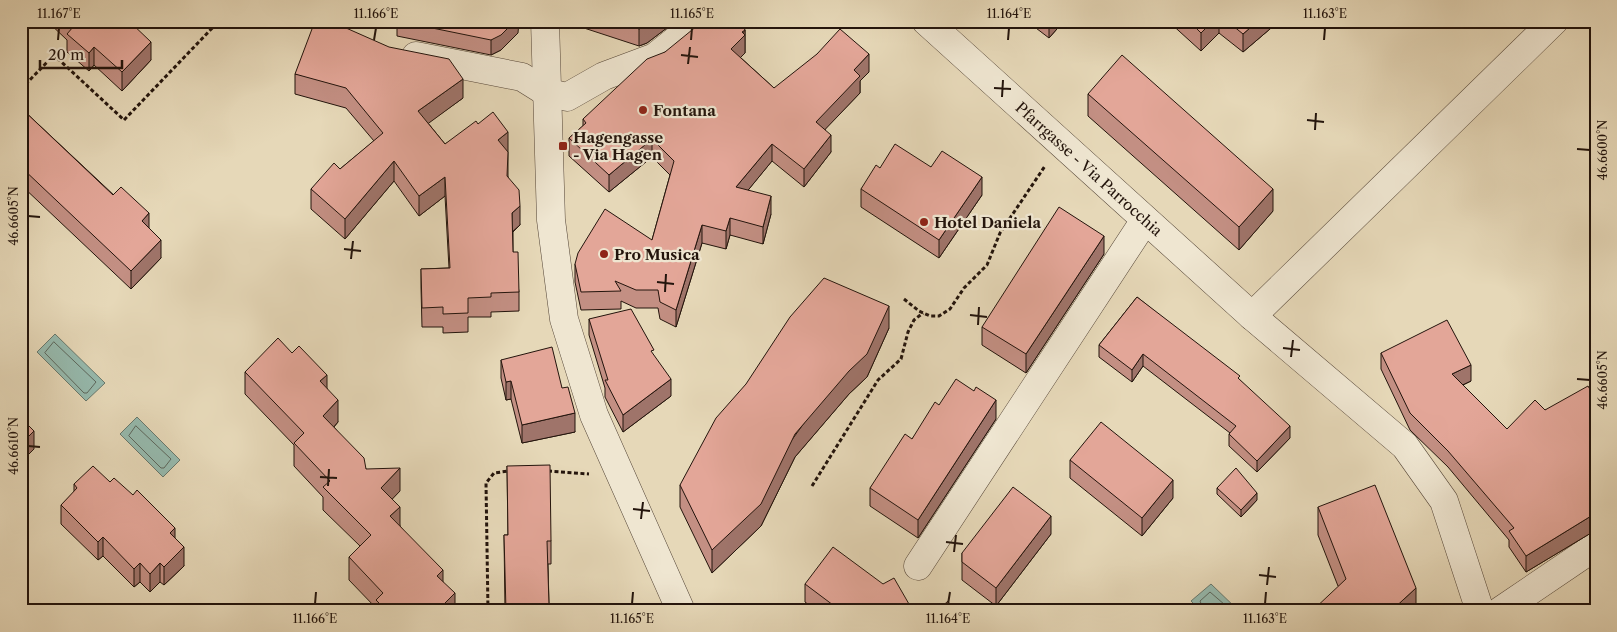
<svg xmlns="http://www.w3.org/2000/svg" width="1617" height="632" font-family="'Libre Caslon Text',serif">
<rect width="100%" height="100%" fill="#e6d8b8"/>
<filter id="stains"><feTurbulence type="fractalNoise" baseFrequency=".004" numOctaves="4"/><feColorMatrix values="0 0 0 0 .2 0 0 0 0 .09 0 0 0 0 .02 0 0 0 .5 -.17"/></filter>
<radialGradient id="worn" r=".72"><stop offset=".6" stop-color="#630" stop-opacity="0"/><stop offset="1" stop-color="#630" stop-opacity=".3"/></radialGradient>
<g fill="#96baae" stroke="#68786d">
<path d="M 55,334 L 105,383 L 86,401 L 37,352 Z"/>
<path d="M 137,417 L 180,460 L 163,477 L 120,434 Z"/>
<path d="M 1211,584 L 1239,611 L 1201,611 L 1191,601 Z"/>
</g>
<g fill="none" stroke-linecap="round" stroke-linejoin="round">
<g stroke="#5c675d" stroke-width="1">
<path d="M 54,342 L 96,382 L 87,393 L 84,393 L 45,353 Z"/>
<path d="M 136,426 L 171,459 L 164,468 L 161,468 L 129,436 Z"/>
<path d="M 1204,611 L 1200,601 L 1210,592 L 1232,611"/>
</g>
<defs>
<g id="minor">
<path d="M 545,21 L 551,220 L 564,319 L 594,415 L 681,611"/>
<path d="M 926,21 L 1252,316 L 1405,446 L 1444,501 L 1480,611"/>
<path d="M 416,56 L 522,77 L 546,92 L 567,97 L 604,76 L 655,57 L 700,21"/>
<path d="M 1252,316 L 1554,21"/>
<path d="M 918,566 L 1145,220"/>
<path d="M 1500,611 L 1596,546"/>
</g>
</defs>
<use href="#minor" stroke="#544537" stroke-width="29"/>
<g stroke="#23140c" stroke-width="3" stroke-dasharray="4 2.5" stroke-linecap="butt">
<path d="M 21,89 L 54,55 L 124,120 L 219,21"/>
<path d="M 904,299 L 919,311 L 930,316 L 939,316 L 950,309 L 964,288 L 987,265 L 1000,233 L 1045,166"/>
<path d="M 548,471 L 589,474"/>
<path d="M 812,486 L 878,380 L 901,359 L 908,332 L 914,320 L 923,313"/>
<path d="M 488,611 L 486,483 L 494,473 L 509,471"/>
</g>
<use href="#minor" stroke="#efe6d1" stroke-width="28"/>
</g>
<g fill="#c38f83" stroke="#23140c">
<path d="M 47,21 L 129,21 L 151,60 L 122,91 L 94,65 L 89,71 L 67,52 L 67,40 Z"/>
<path d="M 397,21 L 518,33 L 501,50 L 491,55 L 397,36 Z"/>
<path d="M 583,21 L 676,21 L 647,43 L 639,46 L 584,28 Z"/>
<path d="M 741,21 L 741,24 L 745,30 L 745,53 L 740,57 L 774,88 L 869,72 L 860,81 L 860,93 L 825,129 L 831,152 L 804,187 L 772,161 L 748,190 L 771,214 L 763,244 L 730,235 L 726,249 L 702,243 L 676,327 L 660,319 L 658,308 L 636,308 L 621,301 L 621,309 L 581,310 L 575,282 L 575,264 L 652,240 L 670,175 L 652,157 L 609,192 L 569,156 L 569,138 L 583,126 L 583,119 L 665,52 Z"/>
<path d="M 1024,21 L 1064,21 L 1049,38 L 1032,25 L 1030,27 Z"/>
<path d="M 1168,21 L 1277,21 L 1277,23 L 1243,52 L 1219,33 L 1201,51 Z"/>
<path d="M 295,74 L 463,98 L 428,123 L 445,144 L 478,124 L 508,152 L 508,176 L 520,225 L 513,232 L 513,252 L 519,292 L 519,311 L 491,312 L 491,317 L 468,317 L 468,332 L 443,333 L 443,327 L 422,327 L 421,288 L 421,269 L 449,268 L 445,196 L 419,216 L 394,181 L 345,239 L 311,209 L 311,189 L 340,169 L 374,141 L 346,108 L 295,94 Z"/>
<path d="M 1088,94 L 1273,211 L 1239,250 L 1088,116 Z"/>
<path d="M 21,108 L 149,228 L 161,258 L 131,289 L 21,185 Z"/>
<path d="M 931,167 L 982,195 L 939,258 L 861,207 L 861,189 L 880,168 Z"/>
<path d="M 1104,254 L 1026,373 L 982,345 L 982,327 Z"/>
<path d="M 1137,297 L 1240,380 L 1290,438 L 1257,472 L 1229,446 L 1229,434 L 1230,433 L 1143,366 L 1132,382 L 1099,357 L 1099,345 Z"/>
<path d="M 589,319 L 671,396 L 623,432 L 605,397 L 605,388 L 589,335 Z"/>
<path d="M 889,328 L 867,377 L 849,394 L 795,457 L 761,526 L 712,573 L 680,507 L 680,485 Z"/>
<path d="M 1381,353 L 1471,381 L 1463,385 L 1507,429 L 1545,410 L 1596,400 L 1596,530 L 1526,572 L 1509,547 L 1509,540 L 1448,467 L 1410,430 L 1381,369 Z"/>
<path d="M 501,360 L 562,388 L 575,432 L 522,443 L 511,399 L 506,400 L 501,378 Z"/>
<path d="M 245,372 L 327,388 L 338,422 L 334,427 L 366,469 L 400,491 L 392,499 L 400,526 L 443,582 L 455,611 L 376,611 L 376,608 L 349,580 L 349,557 L 360,546 L 323,510 L 323,497 L 294,466 L 294,445 L 245,394 Z"/>
<path d="M 939,405 L 996,419 L 918,538 L 870,506 L 870,488 L 912,439 Z"/>
<path d="M 1070,460 L 1173,498 L 1142,536 L 1070,478 Z"/>
<path d="M 507,466 L 551,541 L 551,564 L 548,564 L 549,605 L 553,611 L 505,611 L 504,535 L 508,535 Z"/>
<path d="M 110,482 L 175,538 L 184,566 L 164,585 L 160,582 L 150,592 L 140,582 L 134,587 L 103,556 L 98,560 L 61,524 L 61,505 L 74,492 L 74,484 Z"/>
<path d="M 1217,488 L 1257,500 L 1241,517 L 1217,494 Z"/>
<path d="M 1318,507 L 1416,611 L 1338,586 L 1318,535 Z"/>
<path d="M 1051,534 L 996,606 L 962,580 L 962,553 Z"/>
<path d="M 1596,548 L 1596,569 L 1595,566 L 1595,549 Z"/>
<path d="M 805,584 L 913,611 L 817,611 L 805,602 Z"/>
</g>
<g fill="#9f746a" stroke="#23140c">
<path d="M 515,21 L 519,21 L 518,33 L 501,50 L 491,55 L 491,40 Z"/>
<path d="M 653,21 L 676,21 L 647,43 L 639,46 L 639,29 Z"/>
<path d="M 1030,21 L 1032,21 L 1032,25 L 1030,27 Z"/>
<path d="M 1049,21 L 1064,21 L 1049,38 Z"/>
<path d="M 1213,21 L 1219,21 L 1219,33 L 1201,51 L 1201,33 Z"/>
<path d="M 1258,21 L 1277,21 L 1277,23 L 1243,52 L 1243,34 Z"/>
<path d="M 745,30 L 745,53 L 731,67 L 731,49 Z"/>
<path d="M 151,42 L 151,60 L 122,91 L 122,72 Z"/>
<path d="M 94,47 L 94,65 L 89,71 L 89,53 Z"/>
<path d="M 869,54 L 869,72 L 860,81 L 860,93 L 816,139 L 816,122 L 854,70 Z"/>
<path d="M 463,79 L 463,98 L 418,131 L 418,111 Z"/>
<path d="M 508,132 L 508,152 L 498,159 L 498,140 Z"/>
<path d="M 831,135 L 831,152 L 804,187 L 804,169 Z"/>
<path d="M 652,139 L 652,157 L 609,192 L 609,175 Z"/>
<path d="M 772,144 L 772,161 L 736,205 L 736,187 Z"/>
<path d="M 394,161 L 394,181 L 345,239 L 345,219 Z"/>
<path d="M 445,177 L 445,196 L 419,216 L 419,196 Z"/>
<path d="M 982,177 L 982,195 L 939,258 L 939,240 Z"/>
<path d="M 1273,189 L 1273,211 L 1239,250 L 1239,227 Z"/>
<path d="M 771,196 L 771,214 L 763,244 L 763,227 Z"/>
<path d="M 520,206 L 520,225 L 512,232 L 512,213 Z"/>
<path d="M 149,213 L 149,231 L 142,221 Z"/>
<path d="M 730,218 L 730,235 L 726,249 L 726,231 Z"/>
<path d="M 702,225 L 702,243 L 676,327 L 676,310 Z"/>
<path d="M 1104,236 L 1104,254 L 1026,373 L 1026,354 Z"/>
<path d="M 161,240 L 161,258 L 131,289 L 131,271 Z"/>
<path d="M 889,306 L 889,328 L 867,377 L 849,394 L 795,457 L 761,526 L 712,573 L 712,550 Z"/>
<path d="M 1143,354 L 1143,366 L 1132,382 L 1132,370 Z"/>
<path d="M 1471,365 L 1471,381 L 1452,390 L 1452,374 Z"/>
<path d="M 327,375 L 327,397 L 320,381 Z"/>
<path d="M 671,379 L 671,396 L 623,432 L 623,415 Z"/>
<path d="M 511,381 L 511,399 L 506,400 L 506,382 Z"/>
<path d="M 338,400 L 338,422 L 323,439 L 323,416 Z"/>
<path d="M 996,400 L 996,419 L 918,538 L 918,520 Z"/>
<path d="M 575,413 L 575,432 L 522,443 L 522,425 Z"/>
<path d="M 1290,426 L 1290,438 L 1257,472 L 1257,461 Z"/>
<path d="M 34,431 L 34,449 L 21,462 L 21,444 Z"/>
<path d="M 400,468 L 400,491 L 381,511 L 381,488 Z"/>
<path d="M 1173,480 L 1173,498 L 1142,536 L 1142,518 Z"/>
<path d="M 1257,493 L 1257,500 L 1241,517 L 1241,510 Z"/>
<path d="M 400,507 L 400,530 L 390,516 Z"/>
<path d="M 1596,513 L 1596,530 L 1526,572 L 1526,556 Z"/>
<path d="M 1051,516 L 1051,534 L 996,606 L 996,588 Z"/>
<path d="M 175,528 L 175,546 L 170,533 Z"/>
<path d="M 103,537 L 103,556 L 98,560 L 98,542 Z"/>
<path d="M 184,547 L 184,566 L 164,585 L 164,567 Z"/>
<path d="M 140,563 L 140,582 L 134,587 L 134,569 Z"/>
<path d="M 160,563 L 160,582 L 150,592 L 150,574 Z"/>
<path d="M 443,570 L 443,592 L 437,576 Z"/>
<path d="M 1416,588 L 1416,611 L 1391,611 Z"/>
<path d="M 455,593 L 455,611 L 441,611 L 441,607 Z"/>
</g>
<g fill="#e3a698" stroke="#23140c">
<path d="M 67,21 L 129,21 L 151,42 L 122,72 L 94,47 L 89,53 L 67,34 L 73,27 Z"/>
<path d="M 315,21 L 330,21 L 337,24 L 389,47 L 449,59 L 463,79 L 418,111 L 445,144 L 476,121 L 478,124 L 493,112 L 508,132 L 498,140 L 508,152 L 507,176 L 519,190 L 520,206 L 512,213 L 513,252 L 518,252 L 519,292 L 491,293 L 491,297 L 468,298 L 468,313 L 443,314 L 443,307 L 422,308 L 421,269 L 450,268 L 445,177 L 419,196 L 394,161 L 345,219 L 311,189 L 334,163 L 340,169 L 383,133 L 346,88 L 295,74 Z"/>
<path d="M 398,21 L 515,21 L 501,35 L 491,40 Z"/>
<path d="M 616,21 L 653,21 L 647,26 L 639,29 Z"/>
<path d="M 703,21 L 740,21 L 745,30 L 742,32 L 745,35 L 731,49 L 774,88 L 817,54 L 840,29 L 869,54 L 854,70 L 860,76 L 816,122 L 831,135 L 804,169 L 772,144 L 736,187 L 771,196 L 763,227 L 730,218 L 726,231 L 702,225 L 676,310 L 660,302 L 658,290 L 636,290 L 615,281 L 621,291 L 581,292 L 575,264 L 578,253 L 605,209 L 652,240 L 674,161 L 652,139 L 609,175 L 569,138 L 586,123 L 583,119 L 647,59 L 665,52 Z"/>
<path d="M 1189,21 L 1213,21 L 1201,33 Z"/>
<path d="M 1227,21 L 1258,21 L 1243,34 Z"/>
<path d="M 1122,55 L 1273,189 L 1239,227 L 1088,94 Z"/>
<path d="M 21,108 L 113,195 L 121,187 L 149,213 L 142,221 L 161,240 L 131,271 L 21,167 Z"/>
<path d="M 895,144 L 931,167 L 942,151 L 982,177 L 939,240 L 861,189 L 876,165 L 880,168 Z"/>
<path d="M 1059,207 L 1104,236 L 1026,354 L 982,327 Z"/>
<path d="M 824,278 L 889,306 L 867,354 L 849,371 L 795,434 L 761,504 L 712,550 L 680,485 L 716,418 L 746,384 L 790,317 Z"/>
<path d="M 1137,297 L 1240,376 L 1238,378 L 1290,426 L 1257,461 L 1229,434 L 1236,426 L 1143,354 L 1132,370 L 1099,345 Z"/>
<path d="M 631,309 L 654,350 L 651,351 L 671,379 L 623,415 L 605,380 L 608,380 L 589,319 Z"/>
<path d="M 1447,320 L 1471,365 L 1452,374 L 1507,429 L 1535,400 L 1545,410 L 1588,386 L 1596,400 L 1596,513 L 1526,556 L 1509,531 L 1514,528 L 1448,451 L 1410,413 L 1381,353 Z"/>
<path d="M 278,338 L 292,353 L 299,346 L 327,375 L 320,381 L 338,400 L 323,416 L 364,458 L 366,469 L 400,468 L 381,488 L 400,507 L 390,516 L 443,570 L 437,576 L 455,593 L 441,607 L 446,611 L 387,611 L 376,600 L 383,593 L 349,557 L 371,535 L 323,487 L 330,481 L 294,443 L 304,433 L 245,372 Z"/>
<path d="M 552,347 L 562,388 L 568,387 L 575,413 L 522,425 L 511,381 L 506,382 L 501,360 Z"/>
<path d="M 956,379 L 974,391 L 976,387 L 996,400 L 918,520 L 870,488 L 905,434 L 912,439 L 935,402 L 939,405 Z"/>
<path d="M 21,418 L 34,431 L 21,444 Z"/>
<path d="M 1101,422 L 1173,480 L 1142,518 L 1070,460 Z"/>
<path d="M 550,465 L 551,541 L 547,541 L 549,605 L 553,605 L 553,611 L 506,611 L 504,535 L 508,535 L 507,466 Z"/>
<path d="M 93,466 L 110,482 L 114,478 L 133,495 L 137,490 L 175,528 L 170,533 L 184,547 L 164,567 L 160,563 L 150,574 L 140,563 L 134,569 L 103,537 L 98,542 L 61,505 L 77,488 L 74,484 Z"/>
<path d="M 1236,468 L 1257,493 L 1241,510 L 1217,488 Z"/>
<path d="M 1375,485 L 1416,588 L 1391,611 L 1312,611 L 1346,579 L 1318,507 Z"/>
<path d="M 1013,487 L 1051,516 L 996,588 L 962,562 L 962,553 Z"/>
<path d="M 833,547 L 883,584 L 894,578 L 913,611 L 841,611 L 805,584 Z"/>
<path d="M 948,601 L 953,611 L 937,611 Z"/>
<path d="M 1057,603 L 1065,611 L 1050,611 Z"/>
</g>
<path fill="none" stroke="#23140c" stroke-width="2" d="M 58,40 L 59,28M 374,40 L 376,28M 691,40 L 692,28M 1008,40 L 1009,28M 1324,40 L 1325,28M 681,55 L 698,57M 688,64 L 690,47M 994,88 L 1011,89M 1002,97 L 1003,80M 1307,120 L 1324,122M 1315,130 L 1316,113M 1577,149 L 1590,150M 28,216 L 40,217M 344,249 L 361,251M 351,259 L 353,241M 657,282 L 674,284M 665,292 L 666,274M 970,315 L 987,317M 978,325 L 979,307M 1283,348 L 1300,350M 1291,357 L 1293,340M 1577,379 L 1590,380M 28,446 L 40,447M 320,477 L 337,478M 328,486 L 329,469M 633,509 L 650,511M 641,519 L 643,502M 946,542 L 963,544M 954,552 L 956,535M 1259,575 L 1276,577M 1267,585 L 1269,567M 315,604 L 316,592M 632,604 L 633,592M 948,604 L 950,592M 1265,604 L 1266,592"/>
<g fill="#8f2418" stroke="#efe6d1" stroke-width="2">
<circle cx="643" cy="110" r="5"/>
<rect x="558" y="141" width="10" height="10" rx="2.5"/>
<circle cx="924" cy="222" r="5"/>
<circle cx="604" cy="254" r="5"/>
</g>
<g text-anchor="middle" dominant-baseline="central" stroke-width="4.5" stroke-linejoin="round" paint-order="stroke">
<g font-size="15" font-weight="bold" fill="#23140c" stroke="#efe6d1" text-anchor="start">
<text x="653" y="110">Fontana</text>
<text x="573" y="137">Hagengasse<tspan x="573" dy="17">- Via Hagen</tspan></text>
<text x="934" y="222">Hotel Daniela</text>
<text x="614" y="254">Pro Musica</text>
</g>
<g font-size="15" fill="#23140c" stroke="#efe6d1">
<text transform="translate(1089 169) rotate(42)">Pfarrgasse - Via Parrocchia</text>
</g>
</g>
<rect width="1617" height="632" fill="none" stroke="#e6d8b8" stroke-width="55"/>
<path d="M40 60v8h82v-8" fill="none" stroke="#23140c" stroke-width="2.5"/>
<text x="48" y="60" font-size="15" fill="#23140c" stroke="#efe6d1" stroke-width="4" paint-order="stroke">20 m</text>
<rect x="28" y="28" width="1562" height="576" fill="none" stroke="#23140c" stroke-width="2"/>
<g font-size="12" text-anchor="middle" fill="#23140c">
<text x="59" y="18">11.167°E</text>
<text x="376" y="18">11.166°E</text>
<text x="692" y="18">11.165°E</text>
<text x="1009" y="18">11.164°E</text>
<text x="1325" y="18">11.163°E</text>
<text transform="translate(1603 150) rotate(-90)" y="4">46.6600°N</text>
<text transform="translate(14 216) rotate(-90)" y="4">46.6605°N</text>
<text transform="translate(1603 380) rotate(-90)" y="4">46.6605°N</text>
<text transform="translate(14 446) rotate(-90)" y="4">46.6610°N</text>
<text x="315" y="623">11.166°E</text>
<text x="632" y="623">11.165°E</text>
<text x="948" y="623">11.164°E</text>
<text x="1265" y="623">11.163°E</text>
</g>
<rect width="100%" height="100%" filter="url(#stains)"/>
<rect width="100%" height="100%" fill="url(#worn)"/>
</svg>
